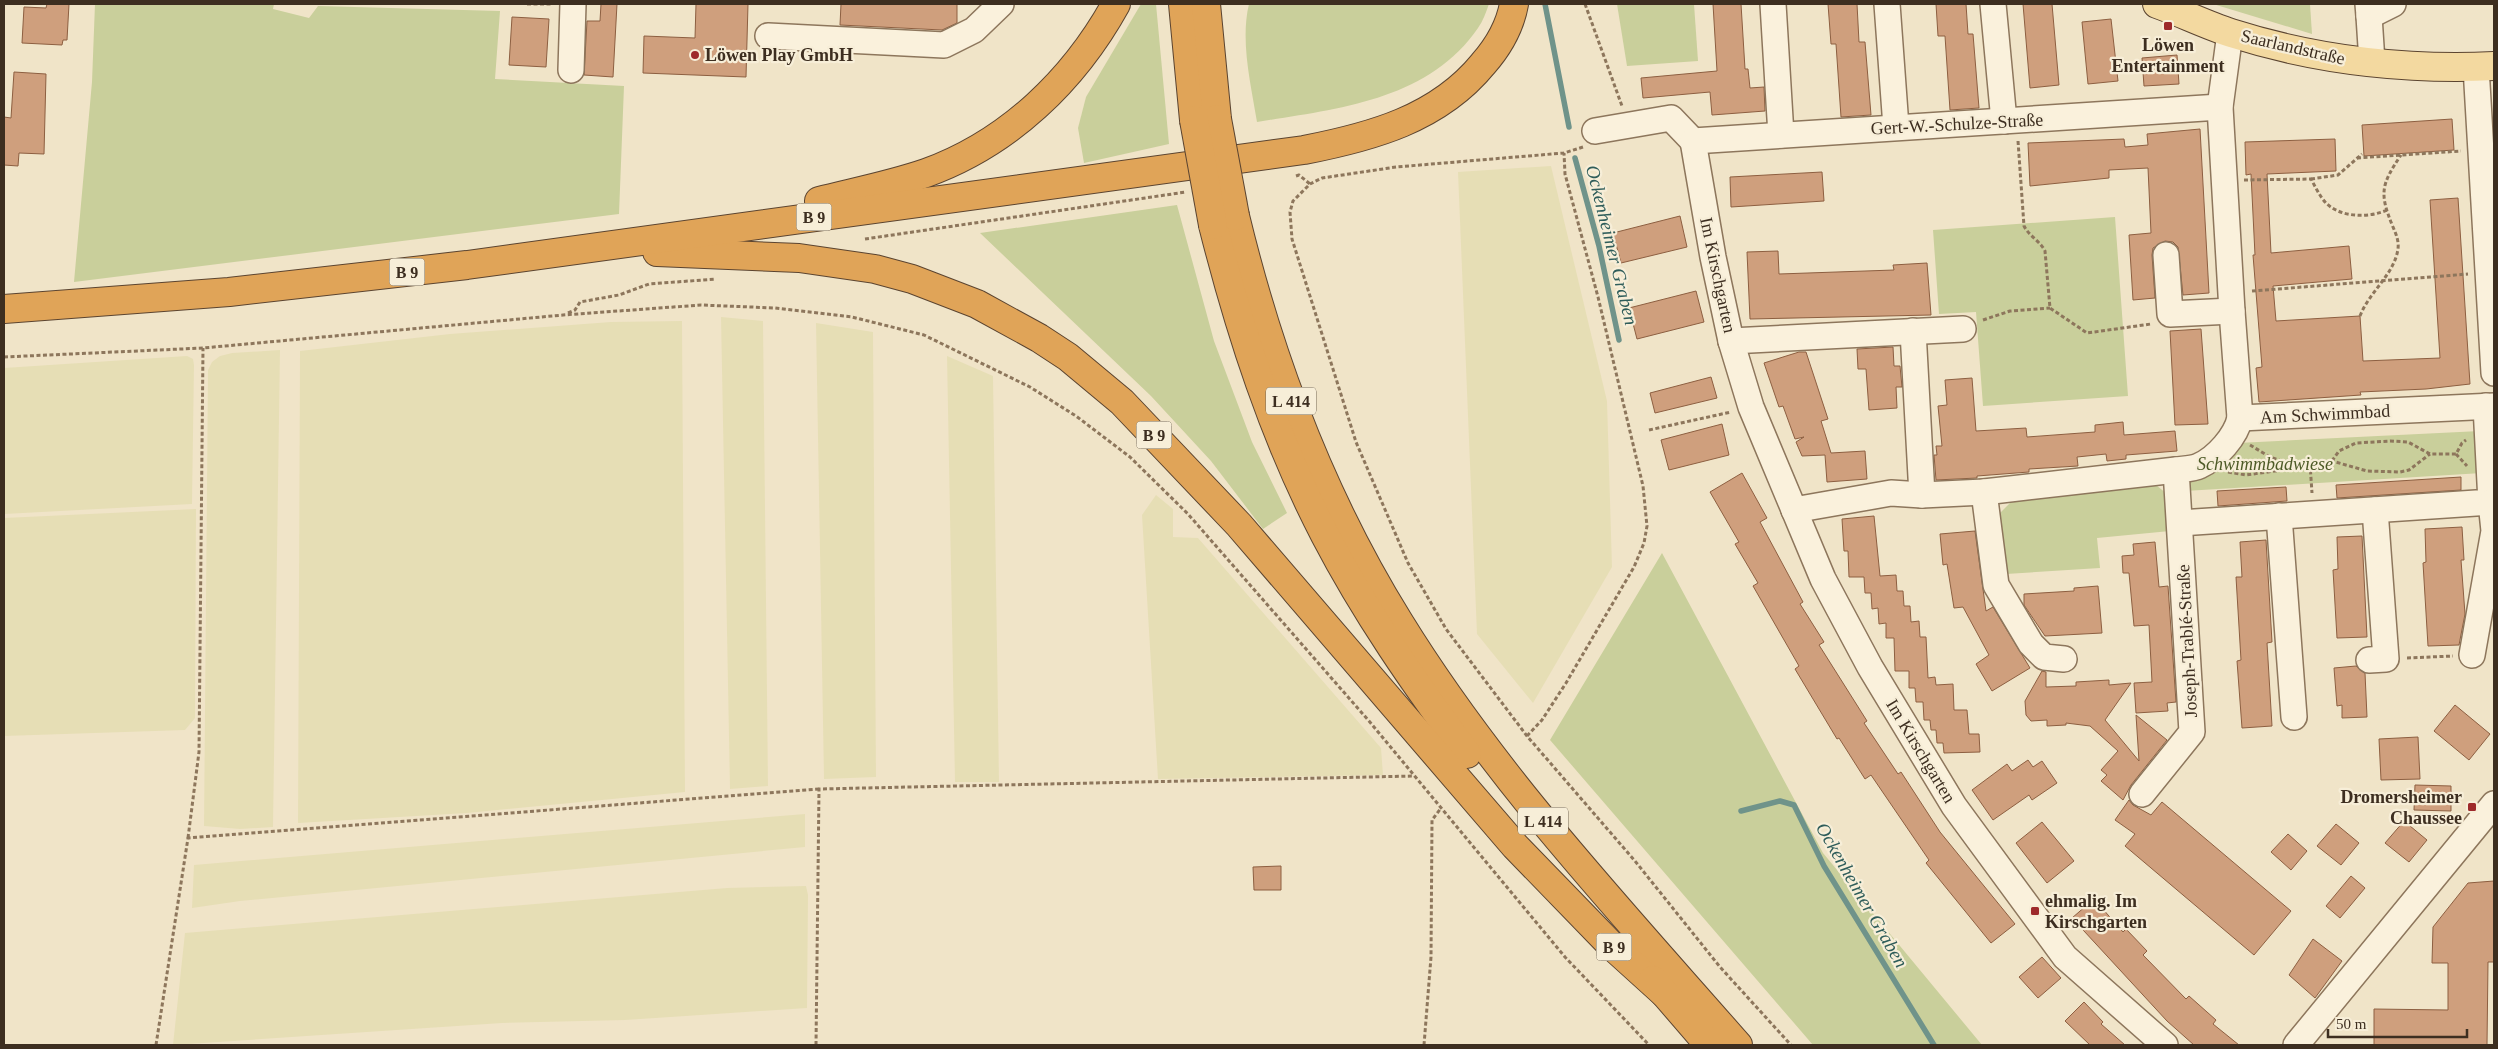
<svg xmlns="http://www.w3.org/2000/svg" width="2498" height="1049" font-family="'Times New Roman',serif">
<rect width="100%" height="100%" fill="#f0e4c8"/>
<g fill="#e6deb5">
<path d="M 1551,166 L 1607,401 L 1612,567 L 1533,703 L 1477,634 L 1458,172 Z"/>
<path d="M 721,317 L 763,321 L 768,786 L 730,789 Z"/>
<path d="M 682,321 L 685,792 L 467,813 L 298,823 L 300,351 L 450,334 L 611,322 Z"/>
<path d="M 816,323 L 873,332 L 876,777 L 824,779 Z"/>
<path d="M 280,350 L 273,827 L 240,829 L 204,826 L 208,370 L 212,362 L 220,356 L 232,353 Z"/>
<path d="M 187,356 L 193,359 L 194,365 L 192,504 L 4,514 L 4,368 Z"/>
<path d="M 947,356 L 993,376 L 999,782 L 955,782 Z"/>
<path d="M 1156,495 L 1173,509 L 1173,537 L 1198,538 L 1381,748 L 1383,775 L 1158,779 L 1142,515 Z"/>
<path d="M 196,509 L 195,718 L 185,730 L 4,736 L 4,518 Z"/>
<path d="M 805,814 L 805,847 L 240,901 L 192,908 L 194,865 Z"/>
<path d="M 806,886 L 808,895 L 807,1008 L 625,1020 L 502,1023 L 173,1045 L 185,933 L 727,888 Z"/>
</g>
<g fill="#c9cf9b">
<path d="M 95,4 L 274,4 L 273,9 L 309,18 L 318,6 L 500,11 L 495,79 L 624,86 L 619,214 L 74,282 L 92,82 Z"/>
<path d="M 1141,4 L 1156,4 L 1169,144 L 1084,163 L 1078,128 L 1086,97 Z"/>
<path d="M 1249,4 L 1489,4 C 1486,12 1483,21 1478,28 C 1428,101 1336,109 1257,122 C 1251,85 1240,41 1249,4 Z"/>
<path d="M 1617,4 L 1694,4 L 1698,61 L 1627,66 Z"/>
<path d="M 2213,4 L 2310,4 L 2312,34 Z"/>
<path d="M 1177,205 L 1214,341 L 1252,442 L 1287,513 L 1263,529 L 1211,461 L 1151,396 L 980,233 Z"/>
<path d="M 2115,217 L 2128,396 L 1983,406 L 1976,312 L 1939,314 L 1933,230 Z"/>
<path d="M 2480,431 L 2482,473 L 2185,491 L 2188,481 L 2238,443 Z"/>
<path d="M 2156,485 L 2167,494 L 2170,531 L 2097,538 L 2100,568 L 2006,574 L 1999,514 L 2011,502 Z"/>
<path d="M 1662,553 L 1823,853 L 1982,1045 L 1813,1045 L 1550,740 Z"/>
</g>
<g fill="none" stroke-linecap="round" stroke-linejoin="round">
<g stroke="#6f938a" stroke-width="5.5">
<path d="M 1545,4 L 1569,127"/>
<path d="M 1575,158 L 1599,246 L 1619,340"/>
<path d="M 1741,811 L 1780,801 L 1794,805 L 1824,866 L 1934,1045"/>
</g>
</g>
<g fill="#cf9f7d" stroke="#8d5f41">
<path d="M 47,4 L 69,4 L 67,40 L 63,40 L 62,45 L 22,43 L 24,7 L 46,8 Z"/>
<path d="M 601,4 L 617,4 L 613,77 L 584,75 L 587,21 L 600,21 Z"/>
<path d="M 696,4 L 748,4 L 746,77 L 643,73 L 644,36 L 695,38 Z"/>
<path d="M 841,4 L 957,4 L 957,23 L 942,30 L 840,25 Z"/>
<path d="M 1713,4 L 1741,4 L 1745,69 L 1748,69 L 1750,88 L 1764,87 L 1765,111 L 1712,115 L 1710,92 L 1643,98 L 1641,78 L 1717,71 Z"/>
<path d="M 1828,4 L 1857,4 L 1859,42 L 1865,42 L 1871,115 L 1841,117 L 1836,44 L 1831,44 Z"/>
<path d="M 1936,4 L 1966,4 L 1968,34 L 1973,34 L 1979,108 L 1950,110 L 1945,36 L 1938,36 Z"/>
<path d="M 2023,4 L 2052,4 L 2059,85 L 2030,88 Z"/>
<path d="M 512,17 L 549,19 L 546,67 L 509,65 Z"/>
<path d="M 2111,19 L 2118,81 L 2088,84 L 2082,22 Z"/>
<path d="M 2177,55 L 2179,84 L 2144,86 L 2142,58 Z"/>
<path d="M 14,72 L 46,74 L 44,154 L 19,153 L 18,166 L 4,165 L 4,117 L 11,118 Z"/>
<path d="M 2452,119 L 2454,150 L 2364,156 L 2362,125 Z"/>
<path d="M 2200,129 L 2209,293 L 2183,295 L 2178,247 L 2173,242 L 2165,241 L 2153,248 L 2152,255 L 2155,298 L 2133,300 L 2129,235 L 2151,233 L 2148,168 L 2109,170 L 2109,178 L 2030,186 L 2028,143 L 2124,139 L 2125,147 L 2148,145 L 2147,134 Z"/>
<path d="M 2335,139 L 2336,171 L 2267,174 L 2271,253 L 2349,246 L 2352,279 L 2273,286 L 2276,321 L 2360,316 L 2363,361 L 2440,358 L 2430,200 L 2458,198 L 2470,384 L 2426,389 L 2360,392 L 2361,395 L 2259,402 L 2256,368 L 2262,367 L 2253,255 L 2255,255 L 2251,174 L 2246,175 L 2245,142 Z"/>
<path d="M 1822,172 L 1824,201 L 1731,207 L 1730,177 Z"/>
<path d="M 1680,216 L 1687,247 L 1621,263 L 1613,233 Z"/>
<path d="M 1778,251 L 1779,274 L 1894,270 L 1893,265 L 1927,263 L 1931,315 L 1750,319 L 1747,252 Z"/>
<path d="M 1696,291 L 1704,322 L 1637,339 L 1629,308 Z"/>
<path d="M 2201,329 L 2208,424 L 2175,425 L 2170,331 Z"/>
<path d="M 1893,347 L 1894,366 L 1900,366 L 1902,387 L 1896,387 L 1897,408 L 1869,410 L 1866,369 L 1858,369 L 1857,349 Z"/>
<path d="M 1799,352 L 1806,352 L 1828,419 L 1821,421 L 1831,453 L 1865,451 L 1867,479 L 1827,482 L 1825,455 L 1802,456 L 1796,442 L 1804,437 L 1795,439 L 1783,406 L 1779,407 L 1764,363 Z"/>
<path d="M 1711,377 L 1717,398 L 1655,413 L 1650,393 Z"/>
<path d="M 1972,378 L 1976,431 L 2026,428 L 2027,437 L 2095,432 L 2095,425 L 2123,422 L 2124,435 L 2175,431 L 2177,451 L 2126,455 L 2126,459 L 2107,461 L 2106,454 L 2077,457 L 2078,466 L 2029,469 L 2029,472 L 1977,476 L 1977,478 L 1936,480 L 1934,455 L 1937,455 L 1936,446 L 1942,446 L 1938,406 L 1947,405 L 1945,380 Z"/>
<path d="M 1722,424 L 1729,455 L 1669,470 L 1661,440 Z"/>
<path d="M 1742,473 L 1767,518 L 1760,522 L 1803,602 L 1800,604 L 1824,642 L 1819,645 L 1867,721 L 1864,723 L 1898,774 L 1901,772 L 1940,832 L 2015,924 L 1991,943 L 1926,863 L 1929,860 L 1871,775 L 1865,779 L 1839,738 L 1837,739 L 1795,669 L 1799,666 L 1753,586 L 1758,583 L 1735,544 L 1739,542 L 1710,492 Z"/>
<path d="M 2461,477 L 2461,490 L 2337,498 L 2336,485 Z"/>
<path d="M 2286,487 L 2287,501 L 2218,506 L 2217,491 Z"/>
<path d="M 1874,516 L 1880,576 L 1896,575 L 1897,591 L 1903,591 L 1904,606 L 1910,606 L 1911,622 L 1919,621 L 1920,637 L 1926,637 L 1928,678 L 1935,677 L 1936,685 L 1953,684 L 1954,710 L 1967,710 L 1969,734 L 1979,734 L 1980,752 L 1944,753 L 1943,743 L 1937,743 L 1936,730 L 1931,730 L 1930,720 L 1924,720 L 1923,702 L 1916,702 L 1915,688 L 1909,688 L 1909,671 L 1895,671 L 1894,638 L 1886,638 L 1886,623 L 1879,624 L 1878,608 L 1872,609 L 1871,593 L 1865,593 L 1864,577 L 1849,577 L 1848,551 L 1844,551 L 1842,519 Z"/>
<path d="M 2462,527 L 2464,560 L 2461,560 L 2465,614 L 2459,645 L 2428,646 L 2423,563 L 2426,562 L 2425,529 Z"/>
<path d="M 1975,531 L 1986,611 L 1993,607 L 2030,668 L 1992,691 L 1976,664 L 1989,655 L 1963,607 L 1954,608 L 1947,564 L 1943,565 L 1940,534 Z"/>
<path d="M 2362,536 L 2367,637 L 2337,638 L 2333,570 L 2338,569 L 2337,537 Z"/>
<path d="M 2266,540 L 2272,642 L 2267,643 L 2272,726 L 2242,728 L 2237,661 L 2241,660 L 2236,577 L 2242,577 L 2240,542 Z"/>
<path d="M 2155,542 L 2159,587 L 2168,586 L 2176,702 L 2167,703 L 2168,711 L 2136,713 L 2134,683 L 2152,682 L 2149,625 L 2134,626 L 2129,573 L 2123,573 L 2122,556 L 2134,555 L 2133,544 Z"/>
<path d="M 2098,586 L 2102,633 L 2045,636 L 2024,605 L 2024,594 L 2074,591 L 2074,588 Z"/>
<path d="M 2356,666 L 2365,673 L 2367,717 L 2342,718 L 2342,705 L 2337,706 L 2334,668 Z"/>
<path d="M 2042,671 L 2046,672 L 2046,687 L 2076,686 L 2076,682 L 2109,680 L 2109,685 L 2131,683 L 2105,720 L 2139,761 L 2136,715 L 2167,740 L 2131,785 L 2123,800 L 2101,781 L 2107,775 L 2101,770 L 2118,751 L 2090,726 L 2066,723 L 2066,725 L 2047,726 L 2047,720 L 2031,721 L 2026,715 L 2025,701 Z"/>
<path d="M 2455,705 L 2490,734 L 2469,760 L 2434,731 Z"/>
<path d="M 2418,737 L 2420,779 L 2381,780 L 2379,739 Z"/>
<path d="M 2028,760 L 2033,767 L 2042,761 L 2057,783 L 2032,800 L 2029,795 L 1993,820 L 1972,790 L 2007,764 L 2012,771 Z"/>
<path d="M 2415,785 L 2451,786 L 2451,811 L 2414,810 Z"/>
<path d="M 2129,800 L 2133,805 L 2151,815 L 2162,802 L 2291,911 L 2254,955 L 2125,846 L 2135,834 L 2115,820 Z"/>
<path d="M 2404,821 L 2427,840 L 2409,862 L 2385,843 Z"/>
<path d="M 2042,822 L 2074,861 L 2047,883 L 2016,843 Z"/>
<path d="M 2336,824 L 2359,843 L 2341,865 L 2317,846 Z"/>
<path d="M 2288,834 L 2307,851 L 2291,870 L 2271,852 Z"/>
<path d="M 1281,866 L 1281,890 L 1254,890 L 1253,867 Z"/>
<path d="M 2351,876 L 2365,888 L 2340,918 L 2326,906 Z"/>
<path d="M 2494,881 L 2494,962 L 2488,962 L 2487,1045 L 2374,1045 L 2374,1009 L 2448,1010 L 2448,963 L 2432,963 L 2433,927 L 2468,883 Z"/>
<path d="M 2094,899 L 2123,932 L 2126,929 L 2147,951 L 2143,955 L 2186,999 L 2189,996 L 2216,1020 L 2213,1024 L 2239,1045 L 2194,1045 L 2167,1021 L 2072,918 Z"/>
<path d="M 2313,939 L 2342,961 L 2315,998 L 2289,975 Z"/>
<path d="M 2042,957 L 2061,978 L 2038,998 L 2019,977 Z"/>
<path d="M 2084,1002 L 2103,1022 L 2101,1024 L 2125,1045 L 2090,1045 L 2065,1021 Z"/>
</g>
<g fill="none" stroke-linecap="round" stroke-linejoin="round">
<defs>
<g id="minor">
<path d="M 1773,4 L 1781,135"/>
<path d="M 1887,4 L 1896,127"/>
<path d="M 1993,4 L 2004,121"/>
<path d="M 2368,4 L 2369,16 L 2393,4"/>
<path d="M 2369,16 L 2372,62"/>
<path d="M 2230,33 L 2220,107 L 2232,311 L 2240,418 L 2494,406"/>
<path d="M 768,36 L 944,45 L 974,30 L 1001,4"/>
<path d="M 2476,67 L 2494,373"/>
<path d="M 571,70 L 573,4"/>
<path d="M 1595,131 L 1671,118 L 1693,141"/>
<path d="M 1693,141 L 1713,257 L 1731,341 L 1751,407 L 1823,579 L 1870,667 L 1954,806 L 2065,957 L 2165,1045"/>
<path d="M 1693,141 L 2220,107"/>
<path d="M 2166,255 L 2170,314 L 2232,311"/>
<path d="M 1913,331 L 1922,495"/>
<path d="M 1731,341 L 1963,329"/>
<path d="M 1984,492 L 1996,585 L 2031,644 L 2044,657 L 2064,659"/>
<path d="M 1794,510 L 1891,493 L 1922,495 L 1984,492 L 2176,470"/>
<path d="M 2279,516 L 2294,717"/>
<path d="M 2180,523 L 2491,502 L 2486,406"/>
<path d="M 2472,655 L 2494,531 L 2491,502"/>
<path d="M 2369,660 L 2386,659 L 2375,510"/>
<path d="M 2142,794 L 2192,732 L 2176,470 C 2183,469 2193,469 2199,466 C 2217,458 2236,436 2240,418"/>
<path d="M 2296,1045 L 2494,804"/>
</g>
<path id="major" d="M 2157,4 C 2182,13 2206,25 2231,33 C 2316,60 2406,70 2494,66"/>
<g id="highway">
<path d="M 1183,4 L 1194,120"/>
<path d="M 1206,4 L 1217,119"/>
<path d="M 819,201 C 855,192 891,185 926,173 C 1009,143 1074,80 1116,4"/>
<path d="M 1235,216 C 1269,357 1322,498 1399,622 C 1494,776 1619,909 1738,1045"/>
<path d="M 1213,225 C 1240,332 1274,437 1325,535 C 1365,612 1415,684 1467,754"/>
<path d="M 657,252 L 799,258 L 875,269 L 912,279 L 977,304 L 1039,338 L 1068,357 L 1122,402 L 1239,525 L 1515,846 L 1611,945 L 1664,993"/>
<path d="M 4,309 L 229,292 L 467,265 L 1304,150 C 1371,137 1438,119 1483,64 C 1498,47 1510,26 1514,4"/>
<path d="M 1653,980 L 1709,1045"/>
</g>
</defs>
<use href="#minor" stroke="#8d765c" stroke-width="28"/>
<use href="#major" stroke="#5b4430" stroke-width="30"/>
<use href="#highway" stroke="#5b4430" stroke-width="30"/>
<g stroke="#8d765c" stroke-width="3" stroke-dasharray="4 2.5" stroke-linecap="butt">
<path d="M 527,4 L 553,4"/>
<path d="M 1585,4 L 1622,106"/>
<path d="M 2018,141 L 2024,226 C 2029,236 2040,241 2045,251 L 2050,308 L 2087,333 L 2151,324"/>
<path d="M 1583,147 L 1564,153 L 1396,167 L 1322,178 L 1310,184 L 1293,201 L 1290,212 L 1292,239 L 1356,442 L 1408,563 L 1446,629 L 1527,736 L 1635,861 L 1720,967 L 1791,1045"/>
<path d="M 2357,158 L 2461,151"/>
<path d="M 1296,176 L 1299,175 L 1310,184"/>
<path d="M 2311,179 L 2338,175 L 2362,154"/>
<path d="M 2244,180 L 2311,179 C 2315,186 2320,197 2326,203 C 2341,218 2369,218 2387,210"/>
<path d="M 865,239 L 1186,192"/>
<path d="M 2252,291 L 2468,274"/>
<path d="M 568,313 L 575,310 L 580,302 L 619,295 L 649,284 L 716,279"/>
<path d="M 2360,316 C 2369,292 2394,275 2398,249 C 2399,241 2396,234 2393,227 C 2379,193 2381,185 2401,155"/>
<path d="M 1983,320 L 2010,311 L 2050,308"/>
<path d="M 4,357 L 203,348 L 563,315 L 701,305 L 775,308 L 852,317 L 924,335 L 1030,387 L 1076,416 L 1130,457 L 1188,514 L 1369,721 L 1565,957 L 1649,1045"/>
<path d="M 1649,430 L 1731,412"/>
<path d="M 2250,445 L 2270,457 L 2294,465"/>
<path d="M 2456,454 L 2467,466"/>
<path d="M 2332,461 L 2339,451 L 2356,443 L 2390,441 L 2408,442 L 2430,454 L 2456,454 L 2462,443 L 2466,440"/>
<path d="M 2310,464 L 2312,493"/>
<path d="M 2228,472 L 2246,475 L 2282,470 L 2295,465 L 2332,461 L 2367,471 L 2400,472 L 2409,470 L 2430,454"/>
<path d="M 2407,658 L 2453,656"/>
<path d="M 1527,736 L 1542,720 L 1566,683 L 1634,567 L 1644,543 L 1647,526 L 1643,486 L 1598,297 L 1565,174 L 1564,153"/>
<path d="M 188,838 L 199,752 L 203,348"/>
<path d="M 156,1045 L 188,838 L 819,789"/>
<path d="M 816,1045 L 819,789 L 1414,776"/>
<path d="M 1424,1045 L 1431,957 L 1432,820 L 1441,808"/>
</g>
<use href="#minor" stroke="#faf1dc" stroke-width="25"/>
<use href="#major" stroke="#f3d9a0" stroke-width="28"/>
<use href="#highway" stroke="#e0a458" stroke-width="28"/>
<defs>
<g id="highway-bridge">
<path d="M 1217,119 L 1235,216"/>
<path d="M 1194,120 L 1213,225"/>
</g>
</defs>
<use href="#highway-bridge" stroke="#5b4430" stroke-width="30" stroke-linecap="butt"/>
<use href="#highway-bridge" stroke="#e0a458" stroke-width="28"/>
</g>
<g fill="#9e2a2b" stroke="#f7eed8" stroke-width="2">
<rect x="2163" y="21" width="10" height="10" rx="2.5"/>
<circle cx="695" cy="55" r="5"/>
<rect x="2467" y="802" width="10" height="10" rx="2.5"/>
<rect x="2030" y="906" width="10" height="10" rx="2.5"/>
</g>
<g text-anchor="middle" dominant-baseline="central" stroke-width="4.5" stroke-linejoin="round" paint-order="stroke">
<g fill="#f7eed8" stroke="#756857" stroke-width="1">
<rect x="796.5" y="203.5" width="35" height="27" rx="4"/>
<rect x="389.5" y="258.5" width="35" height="27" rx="4"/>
<rect x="1266" y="387.5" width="50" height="27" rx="4"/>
<rect x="1136.5" y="421.5" width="35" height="27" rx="4"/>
<rect x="1518" y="807.5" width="50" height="27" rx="4"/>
<rect x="1596.5" y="933.5" width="35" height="27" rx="4"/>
</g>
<g font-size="16" font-weight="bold" fill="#3d2e20">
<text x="814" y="217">B 9</text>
<text x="407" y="272">B 9</text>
<text x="1291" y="401">L 414</text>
<text x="1154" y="435">B 9</text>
<text x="1543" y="821">L 414</text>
<text x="1614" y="947">B 9</text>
</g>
<g font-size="18" font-weight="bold" fill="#3d2e20" stroke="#f7eed8" text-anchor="start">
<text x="2168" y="45" text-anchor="middle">Löwen<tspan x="2168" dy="21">Entertainment</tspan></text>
<text x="705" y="55">Löwen Play GmbH</text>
<text x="2462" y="797" text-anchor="end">Dromersheimer<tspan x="2462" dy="21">Chaussee</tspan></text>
<text x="2045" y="901">ehmalig. Im<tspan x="2045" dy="21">Kirschgarten</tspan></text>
</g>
<g font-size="18" fill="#3d2e20" stroke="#f7eed8">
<text transform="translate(2293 47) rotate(13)">Saarlandstraße</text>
<text transform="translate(1957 124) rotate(-3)">Gert-W.-Schulze-Straße</text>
<text transform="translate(1718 275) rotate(78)">Im Kirschgarten</text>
<text transform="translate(2325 414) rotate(-3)">Am Schwimmbad</text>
<text transform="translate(2187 641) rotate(-93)">Joseph-Trablé-Straße</text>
<text transform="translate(1921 751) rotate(59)">Im Kirschgarten</text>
</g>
<g font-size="18" font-style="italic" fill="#4d5a26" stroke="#f7eed8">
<text x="2265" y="464">Schwimmbadwiese</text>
</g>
<g font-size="19" font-style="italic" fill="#2f5d5a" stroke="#f7eed8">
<text transform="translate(1612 245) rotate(76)">Ockenheimer Graben</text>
<text transform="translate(1862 895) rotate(60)">Ockenheimer Graben</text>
</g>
</g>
<rect width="2498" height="1049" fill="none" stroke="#3d2e20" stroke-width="10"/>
<path d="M2328 1029v8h139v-8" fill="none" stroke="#3d2e20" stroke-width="2.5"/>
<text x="2336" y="1029" font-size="15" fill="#3d2e20" stroke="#f7eed8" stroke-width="4" paint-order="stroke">50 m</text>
</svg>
